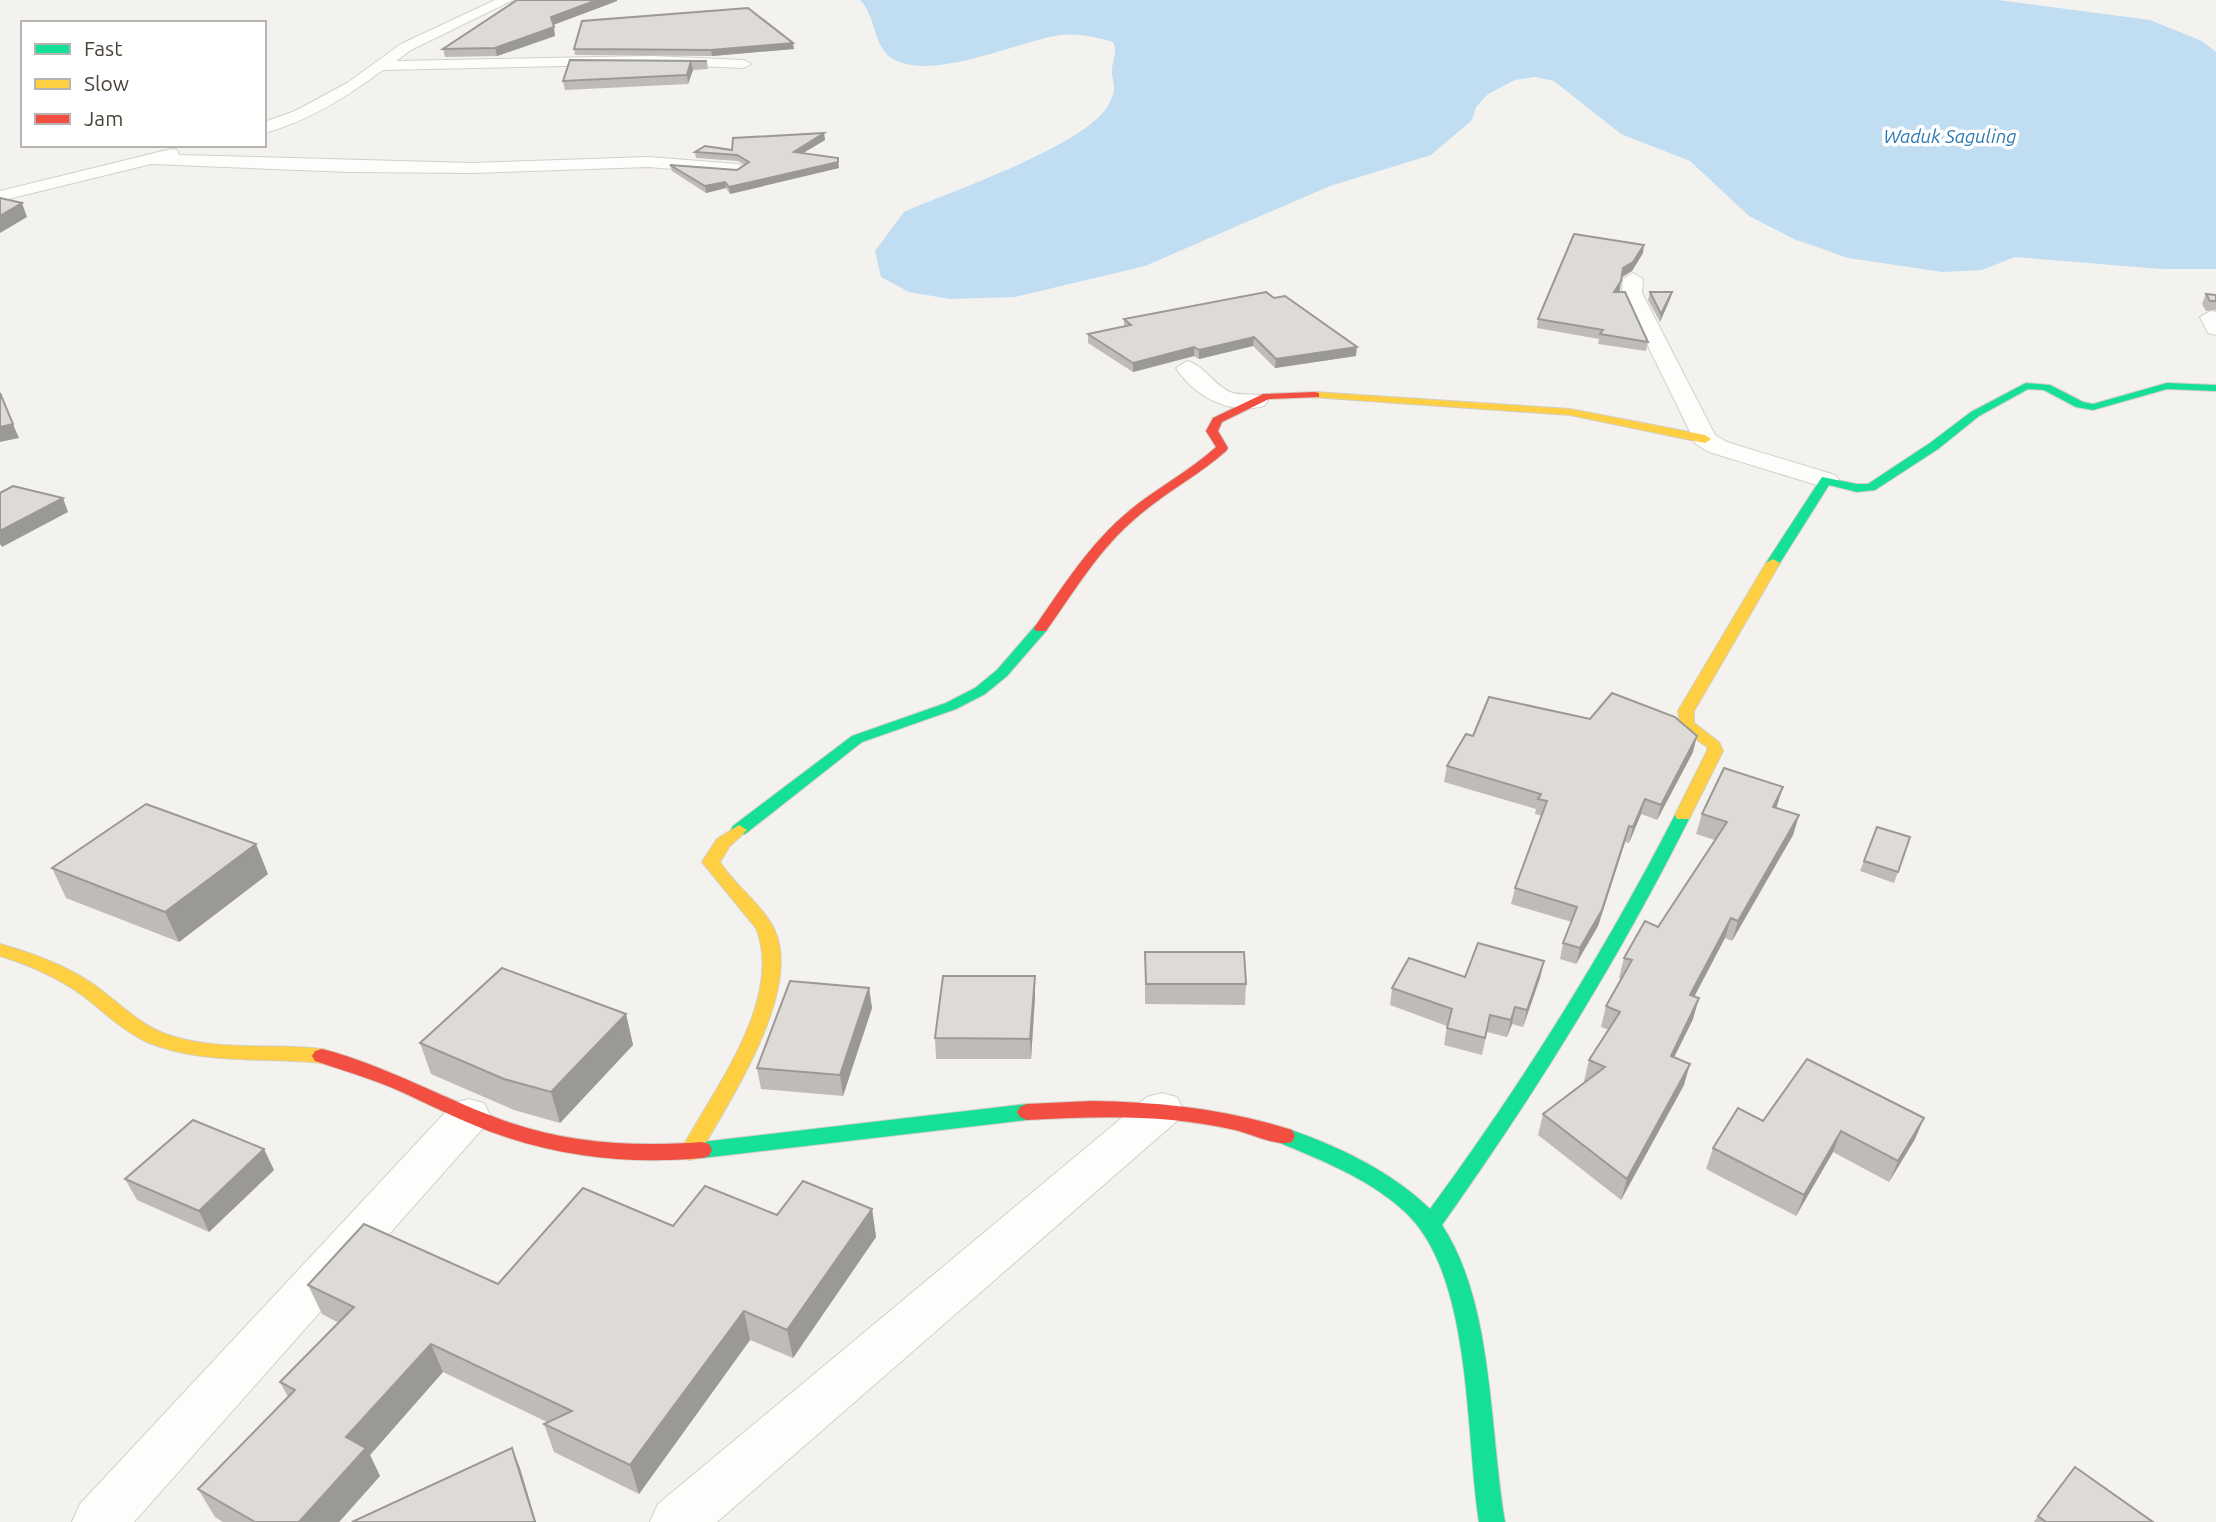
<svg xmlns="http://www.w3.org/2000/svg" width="2216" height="1522" font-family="Ubuntu,sans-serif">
<rect width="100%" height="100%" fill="#f4f2ee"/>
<path fill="#c0ddf1" d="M 860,0 L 1998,0 L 2150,20 L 2202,41 L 2216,52 L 2216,269 L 2161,269 L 2015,257 L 1982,270 L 1943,272 L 1848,258 L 1794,239 L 1749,216 L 1690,161 L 1621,134 L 1554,81 L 1535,77 L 1515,80 L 1488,94 L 1476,107 L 1472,120 L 1431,155 L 1330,186 L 1145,266 L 1015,297 L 950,299 L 909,292 L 881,277 L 875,251 L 904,212 C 949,192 1088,145 1109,104 C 1119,85 1111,82 1112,68 C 1113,58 1118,51 1113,42 C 1096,37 1078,33 1060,35 C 1019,41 932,82 893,59 C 873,48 876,15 860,0 Z"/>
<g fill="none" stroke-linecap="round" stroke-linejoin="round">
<defs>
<g id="street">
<path d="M 495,0 L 513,0 L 411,50 L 396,61 L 651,56 L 744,60 L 751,64 L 744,68 L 651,64 L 383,70 C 348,96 307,122 264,133 L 264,122 L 295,111 L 347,83 L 401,44 Z"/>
<path d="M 171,149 L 177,150 L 179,155 L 472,163 L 648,157 L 738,164 L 747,169 L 738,174 L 648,167 L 472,173 L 350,172 L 151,164 L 0,201 L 0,191 Z"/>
<path d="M 1633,273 L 1643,279 L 1642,293 L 1715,435 L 1727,442 L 1835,475 L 1839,480 L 1835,485 L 1817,485 L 1709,452 L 1696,444 L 1622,293 L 1623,279 Z"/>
<path d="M 2211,311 L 2216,312 L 2216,335 L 2208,333 L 2200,317 Z"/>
<path d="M 1187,361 C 1205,366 1213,384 1230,392 C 1239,396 1254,393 1264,396 L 1268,401 L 1264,406 C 1230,415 1195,397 1176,368 Z"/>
<path d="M 1162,1093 L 1177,1097 L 1183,1109 L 1177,1121 L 717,1522 L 650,1522 L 658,1504 L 1147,1097 Z"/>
<path d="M 469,1099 L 484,1103 L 490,1115 L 484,1127 L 134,1522 L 72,1522 L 80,1504 L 454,1103 Z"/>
</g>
<g id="fast">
<path d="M 2026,383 L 2050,385 L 2083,402 L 2093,404 L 2167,383 L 2216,385 L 2216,391 L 2167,389 L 2093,410 L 2076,407 L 2044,390 L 2028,389 L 1979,416 L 1938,449 L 1875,490 L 1857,492 L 1829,485 L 1778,566 L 1768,566 L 1766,563 L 1822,477 L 1857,484 L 1868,484 L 1930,443 L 1971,412 Z"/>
<path d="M 1041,624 L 1046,625 L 1048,628 L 1046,631 L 1007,676 L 985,694 L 956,709 L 862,742 L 745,834 L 733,834 L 731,830 L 733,826 L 852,736 L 946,703 L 975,688 L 997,670 L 1036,625 Z"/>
<path d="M 1683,810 L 1691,815 C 1619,959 1535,1094 1442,1225 C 1494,1304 1489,1430 1505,1522 L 1479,1522 C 1465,1433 1473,1273 1404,1211 C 1368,1178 1321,1160 1278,1142 L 1275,1136 L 1278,1130 L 1285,1128 C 1336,1145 1391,1171 1430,1209 C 1522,1084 1604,953 1675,815 Z"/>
<path d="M 1027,1104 L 1034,1107 L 1037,1112 L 1034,1117 L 1027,1120 L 702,1158 L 695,1156 L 692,1150 L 695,1144 L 702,1142 Z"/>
</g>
<g id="slow">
<path d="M 1315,392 L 1570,409 L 1705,435 L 1711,439 L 1705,443 L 1570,415 L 1311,397 L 1311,393 Z"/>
<path d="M 1773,559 L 1780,563 L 1694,711 L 1694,723 L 1719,742 L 1723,751 L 1689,819 L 1677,819 L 1675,815 L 1707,751 L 1707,747 L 1681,728 L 1678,711 L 1766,563 Z"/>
<path d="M 739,825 L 747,830 L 729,847 L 720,862 C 735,886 761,903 774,929 C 804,991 727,1104 697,1158 L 690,1160 L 683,1158 L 680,1152 C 712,1091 785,1000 756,928 L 702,862 L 717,839 Z"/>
<path d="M 0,944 C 32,953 65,965 93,984 C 116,1000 136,1022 163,1033 C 212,1052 270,1043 322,1049 L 329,1051 L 332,1056 L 329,1061 L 322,1063 C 264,1057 202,1065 147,1042 C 123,1031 103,1011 82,995 C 57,977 29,965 0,956 Z"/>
</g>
<g id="jam">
<path d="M 1315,392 L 1319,393 L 1319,397 L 1269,399 L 1222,422 L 1218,431 L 1228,448 L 1226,451 C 1198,476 1164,493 1136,518 C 1099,549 1074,592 1046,631 L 1036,631 L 1034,628 C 1062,588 1090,543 1129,511 C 1156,488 1189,472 1216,447 L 1206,431 L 1213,418 L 1263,394 Z"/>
<path d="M 322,1049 C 388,1066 447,1101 511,1123 C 573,1144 638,1147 702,1142 L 709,1144 L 712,1150 L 709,1156 L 702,1158 C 634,1164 568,1158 503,1136 C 466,1124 431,1105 395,1089 C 369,1078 342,1070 315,1061 L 312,1056 L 315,1051 Z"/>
<path d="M 1092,1101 C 1161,1102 1226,1109 1292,1130 L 1295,1136 L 1292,1142 C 1277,1147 1252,1134 1235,1130 C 1167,1114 1097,1116 1027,1120 L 1020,1117 L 1017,1112 L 1020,1107 L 1027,1104 Z"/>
</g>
</defs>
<use href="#street" stroke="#d2d0cb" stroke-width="2"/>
<use href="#fast" stroke="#d3cfc5" stroke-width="2"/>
<use href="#slow" stroke="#d3cfc5" stroke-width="2"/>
<use href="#jam" stroke="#d3cfc5" stroke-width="2"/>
<use href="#street" fill="#fdfdfc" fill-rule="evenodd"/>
<use href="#fast" fill="#16e098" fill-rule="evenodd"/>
<use href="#slow" fill="#ffcf43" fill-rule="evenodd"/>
<use href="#jam" fill="#f24e42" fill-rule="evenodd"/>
</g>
<g fill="#bfbcb8">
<path d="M 617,1 L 553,25 L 555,36 L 497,56 L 445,57 L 443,49 Z"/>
<path d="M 574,49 L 794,49 L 712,56 L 575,55 Z"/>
<path d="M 570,60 L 707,61 L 708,69 L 693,70 L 688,84 L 565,90 L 563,81 Z"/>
<path d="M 824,133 L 825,140 L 803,153 L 838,158 L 839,168 L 730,194 L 726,188 L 706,193 L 672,171 L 670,165 L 737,170 L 744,165 L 738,161 L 696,158 L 695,152 L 732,150 Z"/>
<path d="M 1643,253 L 1632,271 L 1622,277 L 1618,292 L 1648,342 L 1646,351 L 1598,344 L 1599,339 L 1537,328 L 1538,319 Z"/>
<path d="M 1266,292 L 1356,356 L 1275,368 L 1253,346 L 1199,359 L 1194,356 L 1133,372 L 1088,343 L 1088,334 L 1124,327 L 1124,319 Z"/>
<path d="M 1650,292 L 1672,292 L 1670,299 L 1660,322 L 1648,300 Z"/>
<path d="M 2206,294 L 2216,295 L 2216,310 L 2206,311 L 2202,304 Z"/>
<path d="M 1473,736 L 1693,752 L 1657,820 L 1641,814 L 1629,843 L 1625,842 L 1598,926 L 1576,964 L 1560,959 L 1563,943 L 1572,922 L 1511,904 L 1515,888 L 1542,816 L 1535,814 L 1536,809 L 1444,782 L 1447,766 Z"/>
<path d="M 1776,808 L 1799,815 L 1793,835 L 1732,941 L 1725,938 L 1694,997 L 1693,1019 L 1674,1057 L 1684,1085 L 1621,1200 L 1538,1135 L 1543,1114 L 1586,1081 L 1584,1081 L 1589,1060 L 1609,1030 L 1601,1027 L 1606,1006 L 1621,979 L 1619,978 L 1624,958 L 1658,927 L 1715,840 L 1696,834 L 1702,814 Z"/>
<path d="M 1877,827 L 1910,837 L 1894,883 L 1860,871 Z"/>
<path d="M 52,868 L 268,874 L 179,942 L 66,898 Z"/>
<path d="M 1145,952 L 1246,984 L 1245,1005 L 1145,1004 Z"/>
<path d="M 1544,961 L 1540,978 L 1523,1027 L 1512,1024 L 1507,1037 L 1487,1032 L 1482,1055 L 1444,1045 L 1447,1026 L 1390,1005 L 1392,988 L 1465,977 Z"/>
<path d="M 1035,976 L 1035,997 L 1031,1059 L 936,1059 L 935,1038 Z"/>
<path d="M 869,988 L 872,1008 L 843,1096 L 761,1089 L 757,1068 Z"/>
<path d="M 626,1014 L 633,1045 L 560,1123 L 514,1110 L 431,1074 L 420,1043 Z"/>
<path d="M 1924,1118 L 1915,1139 L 1889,1182 L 1833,1152 L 1796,1216 L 1706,1169 L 1713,1148 L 1763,1121 Z"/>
<path d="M 274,1170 L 209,1232 L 137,1200 L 125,1179 Z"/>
<path d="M 872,1209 L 876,1237 L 793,1358 L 750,1340 L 639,1494 L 554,1452 L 544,1424 L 547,1422 L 443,1372 L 370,1455 L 380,1476 L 339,1522 L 223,1522 L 215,1517 L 198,1489 L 288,1397 L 280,1382 L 339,1323 L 322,1314 L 308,1285 L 498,1284 L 673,1226 L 777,1215 Z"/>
<path d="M 2038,1516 L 2153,1522 L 2034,1522 Z"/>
</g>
<g fill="#9b9996">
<path d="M 597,0 L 617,0 L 617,1 L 553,25 L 551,17 Z"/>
<path d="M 554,27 L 555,36 L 497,56 L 495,48 Z"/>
<path d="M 793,43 L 794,49 L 712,56 L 711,50 Z"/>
<path d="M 691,61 L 693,70 L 688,84 L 687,75 Z"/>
<path d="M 824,133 L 825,140 L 795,158 L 794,152 Z"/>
<path d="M 838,162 L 839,168 L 730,194 L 729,187 Z"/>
<path d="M 725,182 L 726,188 L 706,193 L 705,186 Z"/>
<path d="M 22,203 L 27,217 L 0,233 L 0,216 Z"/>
<path d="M 1644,245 L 1643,253 L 1632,271 L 1622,277 L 1623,268 Z"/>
<path d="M 1621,281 L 1620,290 L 1613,301 L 1614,292 Z"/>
<path d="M 1672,292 L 1670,299 L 1660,322 L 1661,314 Z"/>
<path d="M 1254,337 L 1253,346 L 1199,359 L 1199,350 Z"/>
<path d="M 1194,347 L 1194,356 L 1133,372 L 1133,363 Z"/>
<path d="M 1357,347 L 1356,356 L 1275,368 L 1276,359 Z"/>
<path d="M 2,399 L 19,438 L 0,442 L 0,427 Z"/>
<path d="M 63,498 L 68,512 L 2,547 L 0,544 L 0,531 Z"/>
<path d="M 1697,736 L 1693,752 L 1657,820 L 1661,805 Z"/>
<path d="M 1783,787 L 1777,806 L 1767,827 L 1773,807 Z"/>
<path d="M 1645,799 L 1641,814 L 1629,843 L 1633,827 Z"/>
<path d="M 1799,815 L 1793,835 L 1732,941 L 1738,921 Z"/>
<path d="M 1629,826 L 1625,842 L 1598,926 L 1576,964 L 1580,948 Z"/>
<path d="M 256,844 L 268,874 L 179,942 L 165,912 Z"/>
<path d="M 1731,918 L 1725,938 L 1684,1016 L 1690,995 Z"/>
<path d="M 1544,961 L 1540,978 L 1523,1027 L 1527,1010 Z"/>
<path d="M 1035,976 L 1035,997 L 1031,1059 L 1030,1039 Z"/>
<path d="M 869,988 L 872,1008 L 843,1096 L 840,1075 Z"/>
<path d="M 1699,998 L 1693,1019 L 1665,1076 L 1671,1056 Z"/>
<path d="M 1515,1007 L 1512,1024 L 1507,1037 L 1511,1020 Z"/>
<path d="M 626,1014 L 633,1045 L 560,1123 L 551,1092 Z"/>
<path d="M 1690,1064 L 1684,1085 L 1621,1200 L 1627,1179 Z"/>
<path d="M 1924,1118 L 1915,1139 L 1889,1182 L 1898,1161 Z"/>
<path d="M 1841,1131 L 1833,1152 L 1796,1216 L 1804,1195 Z"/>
<path d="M 264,1149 L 274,1170 L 209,1232 L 199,1211 Z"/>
<path d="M 872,1209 L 876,1237 L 793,1358 L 787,1330 Z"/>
<path d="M 744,1311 L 750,1340 L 639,1494 L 630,1465 Z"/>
<path d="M 431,1344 L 443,1372 L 370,1455 L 380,1476 L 339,1522 L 299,1522 L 346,1437 Z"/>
<path d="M 512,1448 L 520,1468 L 536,1522 L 535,1522 Z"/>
</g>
<g fill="#dedbd6" stroke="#9b9996" stroke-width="2">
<path d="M 517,0 L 597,0 L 551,17 L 554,27 L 495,48 L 443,49 Z"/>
<path d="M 748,8 L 793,43 L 711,50 L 574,49 L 582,21 Z"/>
<path d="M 570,60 L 707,61 L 691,61 L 687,75 L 563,81 Z"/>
<path d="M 824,133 L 794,152 L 838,158 L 838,162 L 729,187 L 725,182 L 705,186 L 670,165 L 737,170 L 749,162 L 737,155 L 695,152 L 705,146 L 732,150 L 733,138 Z"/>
<path d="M 0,198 L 22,203 L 0,216 Z"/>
<path d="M 1574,234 L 1644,245 L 1633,262 L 1623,268 L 1621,281 L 1614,292 L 1625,292 L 1648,342 L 1600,334 L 1603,330 L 1538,319 Z"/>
<path d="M 1266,292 L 1274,298 L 1285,296 L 1357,347 L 1276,359 L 1254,337 L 1199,350 L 1194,347 L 1133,363 L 1088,334 L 1131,325 L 1124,319 Z"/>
<path d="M 1650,292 L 1672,292 L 1661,314 Z"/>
<path d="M 2206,294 L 2216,295 L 2216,301 L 2210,301 Z"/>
<path d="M 0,393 L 13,424 L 0,427 Z"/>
<path d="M 13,486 L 63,498 L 0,531 L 0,493 Z"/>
<path d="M 1612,693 L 1675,717 L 1697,736 L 1661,805 L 1645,799 L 1633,827 L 1629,826 L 1602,910 L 1580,948 L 1563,943 L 1577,907 L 1515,888 L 1547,801 L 1538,799 L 1541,794 L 1447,766 L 1466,734 L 1473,736 L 1489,697 L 1590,719 Z"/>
<path d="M 1724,768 L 1783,787 L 1773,807 L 1799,815 L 1738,921 L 1731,918 L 1690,995 L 1699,998 L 1671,1056 L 1690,1064 L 1627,1179 L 1543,1114 L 1605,1067 L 1589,1060 L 1620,1012 L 1606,1006 L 1632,960 L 1624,958 L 1645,921 L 1658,927 L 1727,822 L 1702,814 Z"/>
<path d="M 146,804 L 256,844 L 165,912 L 52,868 Z"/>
<path d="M 1877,827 L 1910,837 L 1898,872 L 1864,861 Z"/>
<path d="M 1478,943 L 1544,961 L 1527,1010 L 1515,1007 L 1511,1020 L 1490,1015 L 1485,1038 L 1447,1028 L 1452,1009 L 1392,988 L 1409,958 L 1465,977 Z"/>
<path d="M 1145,952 L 1244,952 L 1246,984 L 1146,984 Z"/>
<path d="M 502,968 L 626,1014 L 551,1092 L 504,1079 L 420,1043 Z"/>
<path d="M 943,976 L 1035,976 L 1030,1039 L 935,1038 Z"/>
<path d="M 790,981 L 869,988 L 840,1075 L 757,1068 Z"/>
<path d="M 1807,1059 L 1924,1118 L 1898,1161 L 1841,1131 L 1804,1195 L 1713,1148 L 1738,1108 L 1763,1121 Z"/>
<path d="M 193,1120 L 264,1149 L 199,1211 L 125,1179 Z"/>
<path d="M 803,1181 L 872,1209 L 787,1330 L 744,1311 L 630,1465 L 544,1424 L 572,1411 L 431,1344 L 346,1437 L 366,1448 L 299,1522 L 255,1522 L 198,1489 L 295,1390 L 280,1382 L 354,1307 L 308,1285 L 364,1224 L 498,1284 L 583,1188 L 673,1226 L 705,1186 L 777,1215 Z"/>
<path d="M 512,1448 L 535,1522 L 352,1522 Z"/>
<path d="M 2075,1467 L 2153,1522 L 2046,1522 L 2038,1516 Z"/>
</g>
<g text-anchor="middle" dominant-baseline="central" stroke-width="7" stroke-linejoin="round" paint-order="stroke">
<g font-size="19" font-style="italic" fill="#2e7ab2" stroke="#fff">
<text x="1950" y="136">Waduk Saguling</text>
</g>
</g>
<rect x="21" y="21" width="245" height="126" fill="#ffffff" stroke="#b7b4b0" stroke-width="2"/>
<rect x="35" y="44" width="35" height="10" fill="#16e098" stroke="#b7b4b0" stroke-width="2"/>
<text x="84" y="56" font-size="21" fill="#4b4439">Fast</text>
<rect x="35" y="79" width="35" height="10" fill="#ffcf43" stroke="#b7b4b0" stroke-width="2"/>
<text x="84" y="91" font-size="21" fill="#4b4439">Slow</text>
<rect x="35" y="114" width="35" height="10" fill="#f24e42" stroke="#b7b4b0" stroke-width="2"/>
<text x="84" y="126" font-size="21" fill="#4b4439">Jam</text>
</svg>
